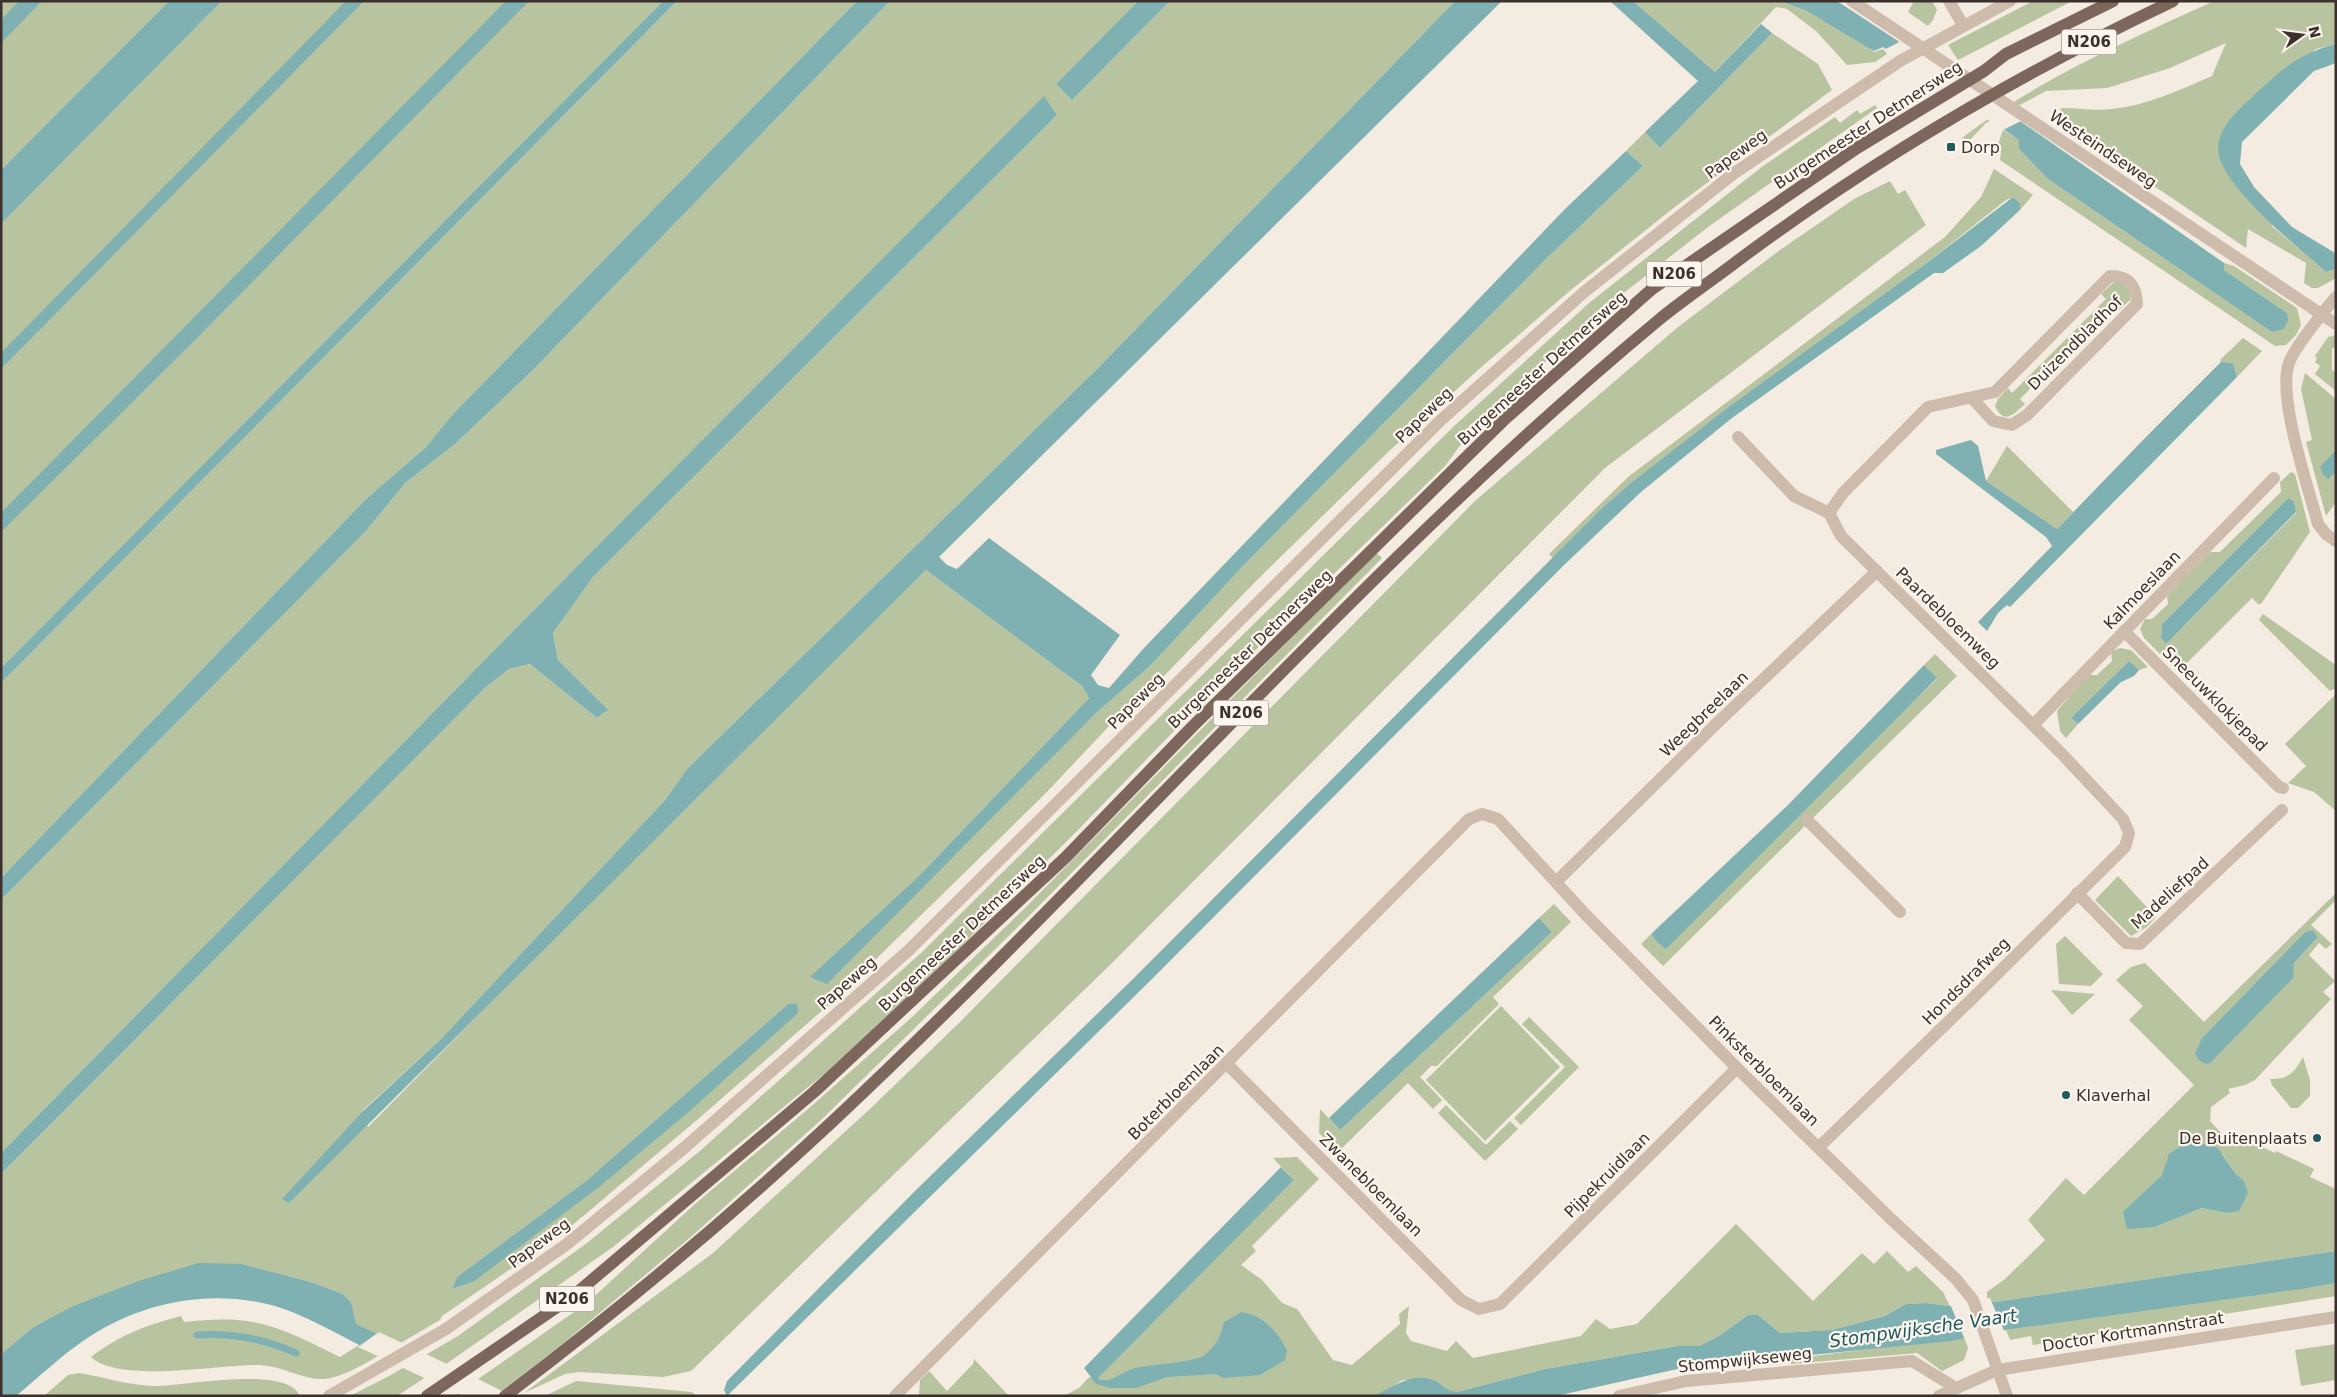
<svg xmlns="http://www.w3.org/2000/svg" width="2337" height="1397" font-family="'DejaVu Sans',sans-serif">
<rect width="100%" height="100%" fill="#f4ebe1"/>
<g fill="#b8c4a0" fill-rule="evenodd">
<path d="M 1,1 L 169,1 L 1,170 Z"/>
<path d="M 222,1 L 663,1 L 1,668 L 1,224 Z"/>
<path d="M 677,1 L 857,1 L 452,415 L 426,447 L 367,498 L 1,878 L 1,683 Z"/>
<path d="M 890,1 L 1138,1 L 1056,84 L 1072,100 L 1170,1 L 1455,1 L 1098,368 L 687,769 L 665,800 L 440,1040 L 363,1110 L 368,1127 L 559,933 L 926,570 L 1082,686 L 1089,698 L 919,876 L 810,976 L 1095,714 L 1152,664 L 1243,566 L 1451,355 L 1547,258 L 1643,166 L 1626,151 L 1645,132 L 1660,148 L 1772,33 L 1818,64 L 1832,90 L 1676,206 L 1572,289 L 1478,370 L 1386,454 L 1257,580 L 1163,677 L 1112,723 L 1044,795 L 833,1001 L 697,1120 L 563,1233 L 442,1316 L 440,1320 L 399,1344 L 355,1324 L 351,1302 L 343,1294 L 311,1282 L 242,1264 L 138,1281 L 32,1328 L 1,1354 L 1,1174 L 485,688 L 509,669 L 530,664 L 597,718 L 607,711 L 558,660 L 553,633 L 593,577 L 1057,115 L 1044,97 L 515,629 L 1,1153 L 1,900 L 366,531 L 405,483 L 454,445 L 531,372 ZM 797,1003 L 473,1282 L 452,1289 L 457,1277 L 586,1181 L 788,1004 Z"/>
<path d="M 1633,1 L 1780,1 L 1807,11 L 1865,44 L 1874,52 L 1883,49 L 1887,54 L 1875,62 L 1847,65 L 1816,31 L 1787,9 L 1776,7 L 1715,72 Z"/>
<path d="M 1914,1 L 1932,1 L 1937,10 L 1933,20 L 1928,26 L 1908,12 Z"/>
<path d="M 2033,1 L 2072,1 L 1958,60 L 1948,45 Z"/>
<path d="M 2214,1 L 2336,1 L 2336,44 L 2316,49 L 2222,132 L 2273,227 L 2326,272 L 2336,269 L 2336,278 L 2318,288 L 2312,288 L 2304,283 L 2306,263 L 2248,229 L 2246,248 L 2059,122 L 2061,108 C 2078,108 2096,111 2112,109 C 2148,105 2180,90 2212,76 L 2226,43 L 2170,68 L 2107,88 L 2046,91 L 1986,123 L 1966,144 L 1962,138 C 2038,79 2127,41 2214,1 Z"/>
<path d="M 1875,105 L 1877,108 L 1708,227 L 1625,292 L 1479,420 L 1445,466 L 1202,702 L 1077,831 L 952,955 L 824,1074 L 613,1247 L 449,1362 L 397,1396 L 350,1396 L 389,1376 L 458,1336 L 587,1243 L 701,1150 L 921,953 L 1453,427 L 1589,303 L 1763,166 L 1835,117 L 1840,123 L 1857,110 L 1860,114 Z"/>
<path d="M 2003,130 L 2019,140 L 2019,149 L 2048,179 L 2263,326 L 2272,332 L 2287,313 L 2224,270 L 2224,263 L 2234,266 L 2297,308 L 2301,325 L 2296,335 L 2286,345 L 2275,346 L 2000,160 L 2001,152 L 1996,150 Z"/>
<path d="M 1994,169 L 2033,195 L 2020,210 L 2020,203 L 2013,197 L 2006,200 L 1924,265 L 1727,408 L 1632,482 L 1603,507 L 1553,558 L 1549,554 L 1628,477 L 1945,237 L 1981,197 Z"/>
<path d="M 1890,181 L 1898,194 L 1905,190 L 1926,225 L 1605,468 L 1112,963 L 691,1371 L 663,1377 L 579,1372 L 565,1374 L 524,1393 L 713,1253 L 872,1107 L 960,1022 L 1476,500 L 1678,327 L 1780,250 L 1854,199 Z"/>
<path d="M 2118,281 L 2126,284 L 2130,292 L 2130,300 L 2118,311 L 2112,306 L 2020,399 L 2025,404 C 2013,415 2004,425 1995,406 L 1998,399 L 2008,388 L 2012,393 L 2106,299 L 2101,294 L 2113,283 Z"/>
<path d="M 2336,335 L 2336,347 L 2332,349 L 2332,370 L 2336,373 L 2336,391 L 2315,374 L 2320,366 L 2315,362 L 2317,358 L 2315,356 L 2328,337 Z"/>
<path d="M 2243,338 L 2262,351 L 2237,377 L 2233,363 L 2221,362 L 2220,360 Z"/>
<path d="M 2305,373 L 2336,399 L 2336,502 L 2326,516 L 2306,442 L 2312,440 L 2301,389 Z"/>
<path d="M 2007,446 L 2073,512 L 2057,529 L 1986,481 Z"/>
<path d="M 2291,472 L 2295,474 L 2310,532 L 2261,604 L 2258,604 L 2252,598 L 2180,670 L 2176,670 L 2144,638 L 2140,629 L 2145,619 L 2152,619 L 2168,604 L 2167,596 L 2210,552 L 2220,552 L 2281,492 L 2280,482 ZM 2288,498 L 2294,501 L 2296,513 L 2166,644 L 2161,638 L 2162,624 Z"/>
<path d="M 1376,552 L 1382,558 L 1031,914 L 820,1121 L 692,1236 L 561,1345 L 504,1389 L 494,1396 L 454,1396 L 587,1303 L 695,1204 L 808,1109 L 911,1018 L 1025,908 Z"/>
<path d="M 2263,614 L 2336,665 L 2336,688 L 2330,691 L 2259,620 Z"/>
<path d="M 2120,648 L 2131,650 L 2148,667 L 2139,670 L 2129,661 L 2071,718 L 2078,724 L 2066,738 L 2060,731 L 2057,711 L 2088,675 L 2097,675 L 2112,661 L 2111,652 Z"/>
<path d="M 1935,654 L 1957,676 L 1663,966 L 1641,944 L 1651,934 L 1658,943 L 1937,679 L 1924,665 Z"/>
<path d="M 2336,694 L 2336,811 L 2314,792 L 2288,783 L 2306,766 L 2285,744 Z"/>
<path d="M 2118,876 L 2156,917 L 2147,927 L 2131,936 L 2095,900 Z"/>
<path d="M 2336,893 L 2336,900 L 2311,925 L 2332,944 L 2326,949 L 2319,943 L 2309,955 L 2335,981 L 2323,992 L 2331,999 L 2255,1080 L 2245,1085 L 2228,1089 L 2230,1093 L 2211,1107 L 2210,1121 L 2234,1147 L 2240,1137 L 2275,1153 L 2276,1151 L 2314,1169 L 2310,1177 L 2336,1189 L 2336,1251 L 1995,1302 L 1987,1300 L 1987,1292 L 2005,1279 L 2045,1240 L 2028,1220 L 2066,1178 L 2084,1195 L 2194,1085 L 2129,1020 L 2143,1006 L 2116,980 L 2131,967 L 2145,963 L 2204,1022 ZM 2313,930 L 2318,937 L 2294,963 L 2202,1038 L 2305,932 ZM 2222,1153 L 2235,1173 L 2244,1181 L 2226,1213 L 2202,1208 L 2155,1227 L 2147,1191 L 2162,1175 Z"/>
<path d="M 1554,904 L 1571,922 L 1493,997 L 1499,1004 L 1437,1066 L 1431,1066 L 1420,1077 L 1442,1100 L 1433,1109 L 1408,1083 L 1338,1152 L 1319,1133 L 1320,1109 L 1340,1130 L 1552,932 L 1539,918 Z"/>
<path d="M 2065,936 L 2103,974 L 2091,986 L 2059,984 L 2056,944 Z"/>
<path d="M 2051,990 L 2095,994 L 2072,1015 Z"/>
<path d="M 1501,1006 L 1560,1067 L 1485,1141 L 1426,1080 Z"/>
<path d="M 1529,1017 L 1579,1067 L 1521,1125 L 1514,1118 L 1565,1067 L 1522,1024 Z"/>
<path d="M 2303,1057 L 2310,1080 L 2310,1096 L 2298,1108 L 2291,1108 L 2272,1085 L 2270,1079 C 2289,1079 2294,1073 2303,1057 Z"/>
<path d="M 1446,1105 L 1486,1145 L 1510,1121 L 1518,1129 L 1485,1161 L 1438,1113 Z"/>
<path d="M 1297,1157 L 1319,1179 L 1252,1246 L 1256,1251 L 1241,1265 L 1262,1280 L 1282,1303 L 1297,1309 L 1333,1360 L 1352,1365 L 1400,1324 L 1399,1314 L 1409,1306 L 1406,1333 L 1411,1341 L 1447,1351 L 1456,1341 L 1473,1358 L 1581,1336 L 1596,1319 L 1610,1329 L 1637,1324 L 1736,1224 L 1813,1301 L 1862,1253 L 1874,1264 L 1887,1251 L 1908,1272 L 1916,1266 L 1943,1292 L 1950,1306 L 1926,1303 L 1906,1304 L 1885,1316 L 1832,1330 L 1780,1333 L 1758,1315 L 1748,1315 L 1719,1336 L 1699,1346 L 1678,1346 L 1545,1369 L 1457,1392 L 1448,1392 L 1435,1381 L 1402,1380 L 1390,1389 L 1373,1396 L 1064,1396 L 1079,1388 L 1089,1377 L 1096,1379 L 1294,1180 L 1273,1158 Z"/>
<path d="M 2336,1283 L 2336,1296 L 2033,1345 L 2031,1336 L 2010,1340 L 2006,1330 Z"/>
<path d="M 181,1316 L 184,1322 C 205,1320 225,1318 246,1321 C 279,1325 311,1343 340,1357 L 359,1345 L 380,1355 C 366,1363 341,1378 324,1379 C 303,1380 282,1366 260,1365 C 221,1364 119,1384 91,1357 C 122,1334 144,1326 181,1316 Z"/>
<path d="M 1964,1337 L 1968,1348 L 1964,1360 L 1942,1371 L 1917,1353 L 1791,1364 L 1790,1359 Z"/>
<path d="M 2336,1344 L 2336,1380 L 2301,1386 L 2295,1350 Z"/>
<path d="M 974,1359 L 1009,1396 L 919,1396 L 920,1380 L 929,1371 L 947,1391 L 973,1364 Z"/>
<path d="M 79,1373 C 103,1377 128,1385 152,1386 C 180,1387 287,1364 300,1396 L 44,1396 L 68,1375 Z"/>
<path d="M 576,1381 L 692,1392 L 696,1396 L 545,1396 Z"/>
</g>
<g fill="#7fb0b2">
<path d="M 19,1 L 42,1 L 1,43 L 1,20 Z"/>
<path d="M 169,1 L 222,1 L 1,224 L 1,170 Z"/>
<path d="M 346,1 L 364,1 L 1,369 L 1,353 Z"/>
<path d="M 506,1 L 529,1 L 196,339 L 1,532 L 1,513 Z"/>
<path d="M 663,1 L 677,1 L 1,683 L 1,668 Z"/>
<path d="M 857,1 L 890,1 L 531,372 L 454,445 L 405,483 L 366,531 L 1,900 L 1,878 L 367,498 L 426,447 L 452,415 Z"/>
<path d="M 1138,1 L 1170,1 L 1072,100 L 1056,84 Z"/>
<path d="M 1455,1 L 1502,1 L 939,557 L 947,565 L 957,569 L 989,538 L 1120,635 L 1091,675 L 1098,685 L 1109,688 L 1144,648 L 1566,208 L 1626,151 L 1643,166 L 1547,258 L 1451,355 L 1243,566 L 1152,664 L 1095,714 L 827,984 L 810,977 L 919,876 L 1089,698 L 1082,686 L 926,570 L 289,1203 L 282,1199 L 363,1111 L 440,1040 L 665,800 L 687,769 L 1098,368 Z"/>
<path d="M 1610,1 L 1633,1 L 1715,72 L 1761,24 L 1772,33 L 1660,148 L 1645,132 L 1698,81 Z"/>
<path d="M 1780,1 L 1837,1 L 2020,121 L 2224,263 L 2224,270 L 2287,313 L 2288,321 L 2284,329 L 2272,332 L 2263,326 L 2048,179 L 2019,149 L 2019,140 L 1883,47 L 1874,51 L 1807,11 Z"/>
<path d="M 2336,44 L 2336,63 L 2314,71 L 2242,142 L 2240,164 L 2254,187 L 2292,227 L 2335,253 L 2336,269 L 2326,272 C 2300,249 2217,183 2218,148 C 2219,126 2239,110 2253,96 C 2280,71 2299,53 2336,44 Z"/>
<path d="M 1044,96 L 1057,115 L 593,577 L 553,633 L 558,660 L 608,710 L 597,718 L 530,664 L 509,669 L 485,688 L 1,1174 L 1,1153 L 515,629 Z"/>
<path d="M 2013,197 L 2020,203 L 2020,210 L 1981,246 L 1943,273 L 1934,273 L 1732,418 L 1641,492 L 1563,566 L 1151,980 L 727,1396 L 724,1390 L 727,1381 L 916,1190 L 1134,978 L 1603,507 L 1632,482 L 1727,408 L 1924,265 Z"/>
<path d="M 2221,362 L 2233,363 L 2237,377 L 2010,607 L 2007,605 L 1998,613 L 1987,631 L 1978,622 L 2052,546 L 2046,537 L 1936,454 L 1936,450 L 1971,440 L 1978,446 L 1986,481 L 2057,529 L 2146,437 Z"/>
<path d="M 2336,450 L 2336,472 L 2328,479 L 2323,474 L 2320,467 Z"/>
<path d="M 2288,498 L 2294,501 L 2296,512 L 2166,644 L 2161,638 L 2162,624 Z"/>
<path d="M 2129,661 L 2139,670 L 2134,676 L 2121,682 L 2078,724 L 2071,718 Z"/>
<path d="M 1924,665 L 1937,678 L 1666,949 L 1658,943 L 1651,934 L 1787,806 Z"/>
<path d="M 1539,918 L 1552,932 L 1340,1130 L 1329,1118 Z"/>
<path d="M 2313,930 L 2318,937 L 2294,963 L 2293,978 L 2210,1063 L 2206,1064 L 2200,1061 L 2195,1054 L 2202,1038 L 2305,932 Z"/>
<path d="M 797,1003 L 798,1013 L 692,1109 L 599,1187 L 473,1282 L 452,1289 L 457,1277 L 586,1181 L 788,1004 Z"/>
<path d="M 2185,1143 L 2199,1143 L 2218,1148 L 2235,1173 L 2244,1181 L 2248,1193 L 2239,1211 L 2226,1213 L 2202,1208 L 2155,1227 L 2127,1229 L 2123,1212 L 2162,1175 L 2169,1154 Z"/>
<path d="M 1281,1167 L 1294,1180 L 1097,1379 C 1112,1384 1119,1373 1132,1369 C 1148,1364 1194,1363 1205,1355 C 1216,1346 1221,1336 1224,1322 L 1242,1312 C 1265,1317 1276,1330 1287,1350 L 1285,1360 L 1260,1375 L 1223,1378 L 1216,1374 L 1167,1377 L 1136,1388 L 1110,1388 L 1096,1384 L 1084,1368 Z"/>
<path d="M 2336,1251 L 2336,1283 L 2301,1289 L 2006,1330 L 1951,1341 L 1682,1368 L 1556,1396 L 1373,1396 C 1394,1388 1409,1372 1433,1380 C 1443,1384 1445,1391 1457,1392 L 1545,1369 L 1678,1346 L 1699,1346 L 1719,1336 L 1748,1315 L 1758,1315 L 1780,1333 L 1832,1330 L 1885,1316 L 1906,1304 L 1926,1303 L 1950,1306 L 1987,1300 L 1995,1302 Z"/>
<path d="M 199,1263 L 242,1264 L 311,1282 L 343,1294 L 351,1302 L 356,1324 L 510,1396 C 476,1387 440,1380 408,1368 C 368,1352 331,1328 292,1312 C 226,1286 148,1298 89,1337 C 63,1354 40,1376 16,1396 L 1,1396 L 1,1354 L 32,1328 L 71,1307 L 138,1281 Z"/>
</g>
<g fill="#f4ebe1">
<path d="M 1901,41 L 2023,120 L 2003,130 L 1884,50 Z"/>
<path d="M 1990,1298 L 2005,1333 L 1965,1340 L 1950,1304 Z"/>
<path d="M 379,1332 L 464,1372 L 512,1396 L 463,1396 L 358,1347 Z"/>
</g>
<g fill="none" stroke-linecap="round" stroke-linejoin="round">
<path stroke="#7fb0b2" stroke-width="7" d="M 197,1335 C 232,1333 263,1338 296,1353"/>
<g stroke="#cdbbac" stroke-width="12">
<path d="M 1852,1 L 2336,324"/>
<path d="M 1949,1 L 1963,25"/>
<path d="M 2336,297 C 2324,311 2294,348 2289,363 C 2277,397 2308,486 2318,524 L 2326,534 L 2336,541"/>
<path d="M 1738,437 L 1794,496 L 1829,513 L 1841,536 L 2061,753 L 2123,819 L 2129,833 L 2125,847 L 1979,992 L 1819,1147"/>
<path d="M 1829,513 L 1843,493 L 1928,407 L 1995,392 L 2110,276 C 2129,276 2136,285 2137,304 L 2027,415 L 2012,425 L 1993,421 L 1972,398"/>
<path d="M 2124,631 L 2279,787 L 2283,788"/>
<path d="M 2033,725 L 2274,478"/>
<path d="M 1807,820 L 1900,912"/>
<path d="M 1556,882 L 1715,725 L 1877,571"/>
<path d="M 2077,893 L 2126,943 L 2140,944 L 2282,810"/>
<path d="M 1227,1064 L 1461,1300 L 1479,1309 L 1500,1304 L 1737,1068"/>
<path d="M 329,1396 L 446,1329 L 567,1244 L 684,1148 L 908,951 L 1441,420 L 1583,293 L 1733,174 L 1900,61 L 2010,1"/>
<path d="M 895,1396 L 1469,819 L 1482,814 L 1498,819 L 1585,914 L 1742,1073 L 1891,1219 L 1956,1279 L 1973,1300 L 2007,1396"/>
<path d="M 1619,1396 L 1686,1381 L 1912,1361 L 1956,1388"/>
<path d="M 1939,1396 L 1997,1370 L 2336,1317"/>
</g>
<g stroke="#7d675c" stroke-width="12">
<path d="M 427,1396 L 573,1296 L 814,1092 L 1066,857 L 1193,726 L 1505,419 L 1652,289 L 1857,148 L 1984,71 L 2006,54 L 2113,1"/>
<path d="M 505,1396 C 619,1310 729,1218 833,1121 C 1114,858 1364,564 1661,318 C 1686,298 1714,279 1740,259 C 1877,157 2019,74 2173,1"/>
</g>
</g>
<g fill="#1f5a5e" stroke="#fbf5ee" stroke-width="2">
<rect x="1946" y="142" width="10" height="10" rx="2.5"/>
<circle cx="2066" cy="1095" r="5"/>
<circle cx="2317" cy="1138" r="5"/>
</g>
<g text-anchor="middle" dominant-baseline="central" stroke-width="4.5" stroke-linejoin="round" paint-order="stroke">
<g fill="#fbf5ee" stroke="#756b66" stroke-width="1">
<rect x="2061.5" y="29.5" width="55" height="25" rx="4"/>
<rect x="1646.5" y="261.5" width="55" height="25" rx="4"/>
<rect x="1213.5" y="700.5" width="55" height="25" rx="4"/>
<rect x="539.5" y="1286.5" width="55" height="25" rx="4"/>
</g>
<g font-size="15" font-weight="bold" fill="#3b302b">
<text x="2089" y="42">N206</text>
<text x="1674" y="274">N206</text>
<text x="1241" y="713">N206</text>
<text x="567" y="1299">N206</text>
</g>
<g font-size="16" fill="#3b302b" stroke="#fbf5ee">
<text transform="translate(1868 125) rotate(-33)">Burgemeester Detmersweg</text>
<text transform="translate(2103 149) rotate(34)">Westeindseweg</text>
<text transform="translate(1736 154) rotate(-36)">Papeweg</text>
<text transform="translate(2075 343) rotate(-45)">Duizendbladhof</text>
<text transform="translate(1542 368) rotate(-42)">Burgemeester Detmersweg</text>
<text transform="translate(1424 415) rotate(-44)">Papeweg</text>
<text transform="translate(2142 590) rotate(-46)">Kalmoeslaan</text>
<text transform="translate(1948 618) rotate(44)">Paardebloemweg</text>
<text transform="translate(1250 649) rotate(-44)">Burgemeester Detmersweg</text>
<text transform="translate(2215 699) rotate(45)">Sneeuwklokjepad</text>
<text transform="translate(1136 701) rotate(-45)">Papeweg</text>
<text transform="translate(1704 714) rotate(-44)">Weegbreelaan</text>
<text transform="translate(2170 893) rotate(-42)">Madeliefpad</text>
<text transform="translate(962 933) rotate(-43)">Burgemeester Detmersweg</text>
<text transform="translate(1966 981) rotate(-45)">Hondsdrafweg</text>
<text transform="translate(847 983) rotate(-41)">Papeweg</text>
<text transform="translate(1764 1071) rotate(45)">Pinksterbloemlaan</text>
<text transform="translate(1176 1092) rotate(-45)">Boterbloemlaan</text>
<text transform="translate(1607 1175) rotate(-45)">Pijpekruidlaan</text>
<text transform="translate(1371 1185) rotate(45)">Zwanebloemlaan</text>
<text transform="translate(539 1243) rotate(-37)">Papeweg</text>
<text transform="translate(2133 1332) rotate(-9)">Doctor Kortmannstraat</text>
<text transform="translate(1745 1360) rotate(-6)">Stompwijkseweg</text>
</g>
<g font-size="16" fill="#3b302b" stroke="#fbf5ee" text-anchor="start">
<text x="1961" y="147">Dorp</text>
<text x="2076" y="1095">Klaverhal</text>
<text x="2307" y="1138" text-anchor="end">De Buitenplaats</text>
</g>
<g font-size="18" font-style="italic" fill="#1f5a5e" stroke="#fbf5ee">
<text transform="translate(1923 1328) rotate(-8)">Stompwijksche Vaart</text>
</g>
</g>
<rect width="2337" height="1397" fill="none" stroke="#3b302b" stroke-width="5"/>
<g transform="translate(2302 35) rotate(76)" stroke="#fbf5ee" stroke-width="4" paint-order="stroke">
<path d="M0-4L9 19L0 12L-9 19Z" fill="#3b302b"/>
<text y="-8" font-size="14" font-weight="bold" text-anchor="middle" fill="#3b302b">N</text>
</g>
</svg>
